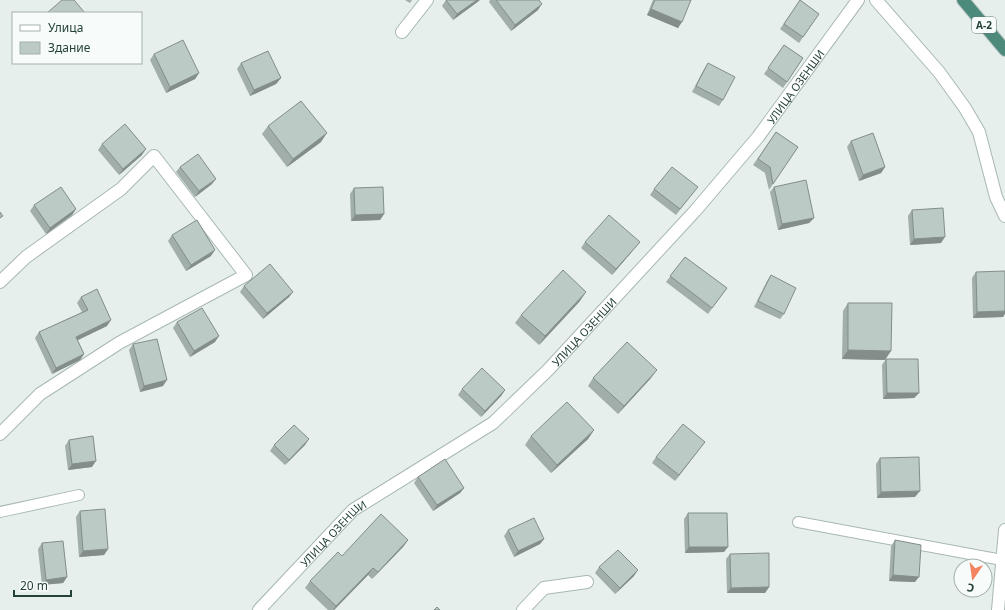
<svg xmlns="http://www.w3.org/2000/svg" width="1005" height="610" font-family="'Noto Sans',sans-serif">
<rect width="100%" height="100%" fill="#e6efeb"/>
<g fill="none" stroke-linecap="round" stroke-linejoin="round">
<defs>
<g id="service">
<path d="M 0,512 L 79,495"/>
<path d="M 798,522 L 1002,560"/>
</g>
<g id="minor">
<path d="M 876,0 L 939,72 L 965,108 L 979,132 L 996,197 L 1005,216"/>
<path d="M 402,32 L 427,0"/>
<path d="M 0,282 L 26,257 L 121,189 L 154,156 L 246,275 L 119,343 L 40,394 L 0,434"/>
<path id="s1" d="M 259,610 L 353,510 L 493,423 L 548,370 L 695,211 L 758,137 L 858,0"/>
<path d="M 523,610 L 544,588 L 587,582"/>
<path d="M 998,610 L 1005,530"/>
</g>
<path id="trunk" d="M 963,0 L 1005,50"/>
</defs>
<use href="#service" stroke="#a8b8b2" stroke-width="12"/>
<use href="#minor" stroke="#a8b8b2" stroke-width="14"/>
<use href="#trunk" stroke="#c2cac8" stroke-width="14"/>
<use href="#service" stroke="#fff" stroke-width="10"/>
<use href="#minor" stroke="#fff" stroke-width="12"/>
<use href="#trunk" stroke="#4c8a7c" stroke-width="12"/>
</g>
<g fill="#a1aea9">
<path d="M 405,0 L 412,0 L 410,3 Z"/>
<path d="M 446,0 L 479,1 L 453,20 L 442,6 Z"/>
<path d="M 490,0 L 539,0 L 538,10 L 511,31 L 489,2 Z"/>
<path d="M 653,0 L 691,0 L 678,28 L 647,15 Z"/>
<path d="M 800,0 L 819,14 L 799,43 L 780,29 Z"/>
<path d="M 784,45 L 803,58 L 783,88 L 764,74 Z"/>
<path d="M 154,54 L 199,73 L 195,79 L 166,93 L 150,60 Z"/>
<path d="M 241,63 L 281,78 L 276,84 L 250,96 L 237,69 Z"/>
<path d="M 708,63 L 723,100 L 719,106 L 692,92 L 704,69 Z"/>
<path d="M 268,126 L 321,142 L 287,167 L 262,134 Z"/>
<path d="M 776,132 L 798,147 L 769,190 L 765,173 L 753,165 Z"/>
<path d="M 851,141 L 885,167 L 881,173 L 859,181 L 847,147 Z"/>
<path d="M 102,144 L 142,155 L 119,175 L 98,150 Z"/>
<path d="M 180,167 L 212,184 L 195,197 L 176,172 Z"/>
<path d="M 774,187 L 814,218 L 809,223 L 778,230 L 770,192 Z"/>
<path d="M 354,188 L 384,214 L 380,220 L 351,221 L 350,194 Z"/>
<path d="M 654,189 L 693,193 L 676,215 L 650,195 Z"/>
<path d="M 34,205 L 76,209 L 72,215 L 46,234 L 30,211 Z"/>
<path d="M 912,210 L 941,243 L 910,245 L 908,216 Z"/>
<path d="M 172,235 L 211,256 L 186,271 L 168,241 Z"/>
<path d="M 585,242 L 640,242 L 635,248 L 612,275 L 581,248 Z"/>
<path d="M 685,257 L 727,288 L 708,314 L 666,282 Z"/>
<path d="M 976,272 L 1003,317 L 973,318 L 972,278 Z"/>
<path d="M 771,275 L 784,314 L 780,319 L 754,307 L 767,281 Z"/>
<path d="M 244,286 L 293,292 L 289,297 L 263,319 L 240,292 Z"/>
<path d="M 81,297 L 107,326 L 77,340 L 84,354 L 80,360 L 52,374 L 35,338 L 39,332 L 82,312 L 77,303 Z"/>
<path d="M 580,301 L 539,345 L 515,323 L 521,315 Z"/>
<path d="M 848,303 L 885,360 L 842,359 L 843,311 Z"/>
<path d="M 177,322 L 215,342 L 190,357 L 173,328 Z"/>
<path d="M 133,344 L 163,386 L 140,392 L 129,350 Z"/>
<path d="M 886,359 L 919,393 L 914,398 L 883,399 L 882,365 Z"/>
<path d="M 593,378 L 651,378 L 618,414 L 588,386 Z"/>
<path d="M 462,389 L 505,390 L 501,396 L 481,417 L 458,395 Z"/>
<path d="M 594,430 L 588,439 L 551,473 L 525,445 L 531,436 Z"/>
<path d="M 69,440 L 92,467 L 68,470 L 65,446 Z"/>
<path d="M 705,442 L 675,481 L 652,463 L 656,457 Z"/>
<path d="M 274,445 L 305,445 L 285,465 L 270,451 Z"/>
<path d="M 880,458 L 915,497 L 877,498 L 876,464 Z"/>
<path d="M 418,477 L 464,488 L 460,493 L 433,511 L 414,483 Z"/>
<path d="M 80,511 L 108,549 L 104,555 L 79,557 L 76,517 Z"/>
<path d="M 688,513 L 724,552 L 685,553 L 684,519 Z"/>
<path d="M 508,530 L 544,539 L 540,544 L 514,557 L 504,536 Z"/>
<path d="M 408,540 L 403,547 L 372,579 L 368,575 L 334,610 L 328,610 L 305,588 L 310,581 L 342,556 Z"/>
<path d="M 895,540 L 915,582 L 889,581 L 891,546 Z"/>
<path d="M 42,543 L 67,577 L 63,583 L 42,585 L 38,549 Z"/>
<path d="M 730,554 L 769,587 L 765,593 L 727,593 L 726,559 Z"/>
<path d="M 599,567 L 634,576 L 615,594 L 595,573 Z"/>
</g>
<g fill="#838d89">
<path d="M 477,0 L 480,0 L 453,20 L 457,14 Z"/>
<path d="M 542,4 L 538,10 L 511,31 L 515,25 Z"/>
<path d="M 651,9 L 682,22 L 678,28 L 647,15 Z"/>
<path d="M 199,73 L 195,79 L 166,93 L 170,87 Z"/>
<path d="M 281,78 L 276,84 L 250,96 L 254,90 Z"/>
<path d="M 327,133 L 321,142 L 287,167 L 293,159 Z"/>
<path d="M 146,149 L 142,155 L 119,175 L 123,169 Z"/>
<path d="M 885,167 L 881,173 L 859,181 L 863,175 Z"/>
<path d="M 216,179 L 212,184 L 195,197 L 199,191 Z"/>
<path d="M 76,209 L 72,215 L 46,234 L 50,228 Z"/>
<path d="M 384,214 L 380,220 L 351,221 L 355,215 Z"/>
<path d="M 814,218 L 809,223 L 778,230 L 782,224 Z"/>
<path d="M 945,237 L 941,243 L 910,245 L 914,239 Z"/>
<path d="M 640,242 L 635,248 L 612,275 L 616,269 Z"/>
<path d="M 215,250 L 211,256 L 186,271 L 191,265 Z"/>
<path d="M 293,292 L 289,297 L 263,319 L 267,313 Z"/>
<path d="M 586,292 L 580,301 L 539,345 L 545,336 Z"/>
<path d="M 1005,311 L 1005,314 L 1003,317 L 973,318 L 977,312 Z"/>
<path d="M 111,320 L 107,326 L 72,343 L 76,337 Z"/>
<path d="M 219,336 L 215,342 L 190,357 L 194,351 Z"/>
<path d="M 848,350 L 891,351 L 885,360 L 842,359 Z"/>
<path d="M 84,354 L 80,360 L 52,374 L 56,368 Z"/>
<path d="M 657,370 L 651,378 L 618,414 L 624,406 Z"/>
<path d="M 167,380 L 163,386 L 140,392 L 144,386 Z"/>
<path d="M 505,390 L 501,396 L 481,417 L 485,411 Z"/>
<path d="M 887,393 L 919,393 L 914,398 L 883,399 Z"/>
<path d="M 594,430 L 588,439 L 551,473 L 557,465 Z"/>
<path d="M 309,439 L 305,445 L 285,465 L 289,460 Z"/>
<path d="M 705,442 L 701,447 L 675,481 L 679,475 Z"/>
<path d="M 96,461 L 92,467 L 68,470 L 72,464 Z"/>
<path d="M 464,488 L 460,493 L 433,511 L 437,505 Z"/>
<path d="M 920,491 L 915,497 L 877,498 L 881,492 Z"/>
<path d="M 544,539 L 540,544 L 514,557 L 518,551 Z"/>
<path d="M 408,540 L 403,547 L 372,579 L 378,572 Z"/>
<path d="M 689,547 L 728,547 L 724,552 L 685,553 Z"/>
<path d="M 108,549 L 104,555 L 79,557 L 83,551 Z"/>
<path d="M 373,568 L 368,575 L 334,610 L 333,610 L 336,606 Z"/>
<path d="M 638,570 L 634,576 L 615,594 L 620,588 Z"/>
<path d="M 893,575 L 919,577 L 915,582 L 889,581 Z"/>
<path d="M 67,577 L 63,583 L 42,585 L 46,580 Z"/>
<path d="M 769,587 L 765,593 L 727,593 L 731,588 Z"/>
</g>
<g fill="#bbcac4" stroke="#838d89">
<path d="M 62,0 L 74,0 L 85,13 L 47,13 Z"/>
<path d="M 446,0 L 477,0 L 457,14 Z"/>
<path d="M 496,0 L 539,0 L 542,4 L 515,25 Z"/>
<path d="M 655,0 L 691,0 L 682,22 L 651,9 Z"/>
<path d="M 800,0 L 819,14 L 803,37 L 784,24 Z"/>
<path d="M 183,40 L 199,73 L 170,87 L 154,54 Z"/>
<path d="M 784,45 L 803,58 L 787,82 L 768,68 Z"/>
<path d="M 268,51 L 281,78 L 254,90 L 241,63 Z"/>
<path d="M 708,63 L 735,77 L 723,100 L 696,86 Z"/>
<path d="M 301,101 L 327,133 L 293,159 L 268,126 Z"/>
<path d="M 125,124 L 146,149 L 123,169 L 102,144 Z"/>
<path d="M 776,132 L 798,147 L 773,184 L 770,167 L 758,159 Z"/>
<path d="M 873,133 L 885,167 L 863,175 L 851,141 Z"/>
<path d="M 198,154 L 216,179 L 199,191 L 180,167 Z"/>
<path d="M 672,167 L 698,187 L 680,209 L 654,189 Z"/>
<path d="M 806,180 L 814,218 L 782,224 L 774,187 Z"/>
<path d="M 61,187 L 76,209 L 50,228 L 34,205 Z"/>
<path d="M 383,187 L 384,214 L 355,215 L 354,188 Z"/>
<path d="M 943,208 L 945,237 L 914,239 L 912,210 Z"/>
<path d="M 0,212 L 3,216 L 0,218 Z"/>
<path d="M 609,215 L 640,242 L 616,269 L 585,242 Z"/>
<path d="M 197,220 L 215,250 L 191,265 L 172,235 Z"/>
<path d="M 685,257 L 727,288 L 712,308 L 670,276 Z"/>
<path d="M 270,264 L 293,292 L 267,313 L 244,286 Z"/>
<path d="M 563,270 L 586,292 L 545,336 L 521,315 Z"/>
<path d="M 1005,271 L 1005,311 L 977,312 L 976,272 Z"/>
<path d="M 771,275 L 796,288 L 784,314 L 758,301 Z"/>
<path d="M 97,289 L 111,320 L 76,337 L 84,354 L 56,368 L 39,332 L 88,310 L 81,297 Z"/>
<path d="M 848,303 L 892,303 L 891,351 L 848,350 Z"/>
<path d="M 202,308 L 219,336 L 194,351 L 177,322 Z"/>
<path d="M 157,339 L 167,380 L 144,386 L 133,344 Z"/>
<path d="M 627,342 L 657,370 L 624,406 L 593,378 Z"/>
<path d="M 886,359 L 918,359 L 919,393 L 887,393 Z"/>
<path d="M 482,368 L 505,390 L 485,411 L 462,389 Z"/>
<path d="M 567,402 L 594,430 L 557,465 L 531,436 Z"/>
<path d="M 683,424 L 705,442 L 679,475 L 656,457 Z"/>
<path d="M 294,425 L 309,439 L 289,460 L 274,445 Z"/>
<path d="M 93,436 L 96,461 L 72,464 L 69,440 Z"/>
<path d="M 919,457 L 920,491 L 881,492 L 880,458 Z"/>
<path d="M 445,459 L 464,488 L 437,505 L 418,477 Z"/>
<path d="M 105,509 L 108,549 L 83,551 L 80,511 Z"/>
<path d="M 688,513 L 727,513 L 728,547 L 689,547 Z"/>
<path d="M 381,514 L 408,540 L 378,572 L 373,568 L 336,606 L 310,581 L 338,552 L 342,556 Z"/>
<path d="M 534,518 L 544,539 L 518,551 L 508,530 Z"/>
<path d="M 895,540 L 921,545 L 919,577 L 893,575 Z"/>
<path d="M 63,541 L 67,577 L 46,580 L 42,543 Z"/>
<path d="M 618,550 L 638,570 L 620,588 L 599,567 Z"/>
<path d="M 769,553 L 769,587 L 731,588 L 730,554 Z"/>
<path d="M 437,607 L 440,610 L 434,610 Z"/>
</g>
<g text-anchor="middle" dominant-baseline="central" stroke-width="3" stroke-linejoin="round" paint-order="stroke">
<rect fill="#f7fbf9" stroke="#637a73" stroke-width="1" x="972" y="17" width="24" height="16" rx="3"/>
<g font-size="10" font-weight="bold" fill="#24423a">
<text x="984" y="25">A-2</text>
</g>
<g font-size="11" fill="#24423a" stroke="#f7fbf9">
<text stroke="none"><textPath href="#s1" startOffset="755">УЛИЦА ОЗЕНШИ</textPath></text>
<text stroke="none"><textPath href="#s1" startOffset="431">УЛИЦА ОЗЕНШИ</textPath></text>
<text stroke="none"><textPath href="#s1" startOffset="107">УЛИЦА ОЗЕНШИ</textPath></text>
</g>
</g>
<rect x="12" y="12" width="130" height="52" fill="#f7fbf9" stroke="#a3b1ad"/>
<rect x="20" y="25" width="20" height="6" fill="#ffffff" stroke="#a3b1ad"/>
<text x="48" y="32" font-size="12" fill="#24423a">Улица</text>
<rect x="20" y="42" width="20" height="12" fill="#bbcac4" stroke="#a3b1ad"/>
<text x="48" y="52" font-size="12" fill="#24423a">Здание</text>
<g transform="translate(973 578) rotate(193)"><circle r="19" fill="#f7fbf9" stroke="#a3b1ad"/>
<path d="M0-3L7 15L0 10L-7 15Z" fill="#f4845f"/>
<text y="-6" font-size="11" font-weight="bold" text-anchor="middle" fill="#24423a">С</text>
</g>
<path d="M14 590v6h57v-6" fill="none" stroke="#24423a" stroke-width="2"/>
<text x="20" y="590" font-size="12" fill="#24423a" stroke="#f7fbf9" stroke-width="3" paint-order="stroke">20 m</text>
</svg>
